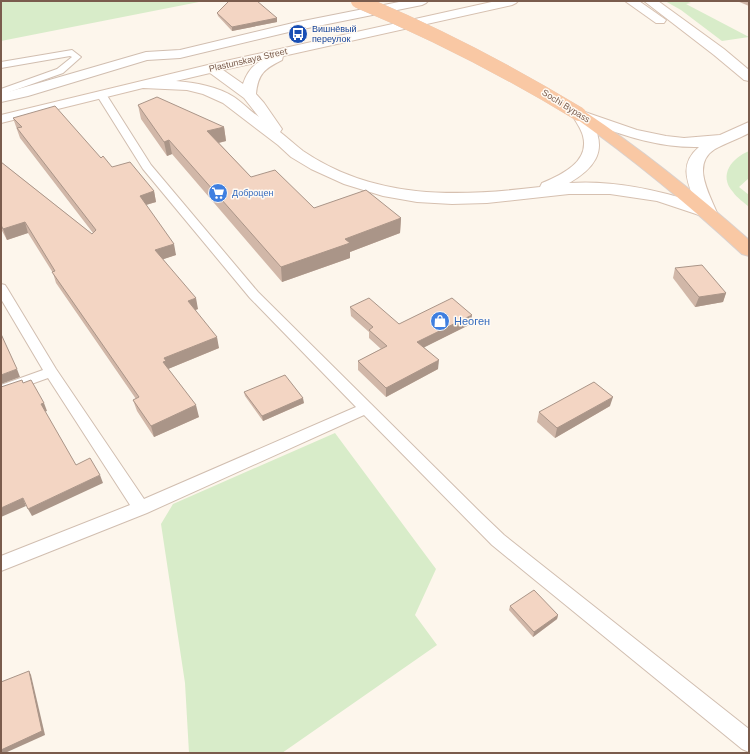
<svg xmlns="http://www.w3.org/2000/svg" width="750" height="754" font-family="Arial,sans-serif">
<rect width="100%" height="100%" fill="#fdf6ec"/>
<g fill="#d8ecc9">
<path d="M 1,1 L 204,1 L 1,41 Z"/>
<path d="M 665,1 L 685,1 L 691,3 L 686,4 L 749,37 L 722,41 L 681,10 Z"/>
<path d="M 749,151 L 749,178 L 739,187 L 749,195 L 749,207 C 744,202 737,198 733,192 C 718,175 732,158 749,151 Z"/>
<path d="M 335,433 L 436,569 L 415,615 L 437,645 L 282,753 L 189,753 L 185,683 L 161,524 L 173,504 Z"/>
</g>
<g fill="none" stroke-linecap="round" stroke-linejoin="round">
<defs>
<g id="service">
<path d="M 72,50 L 81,57 L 63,73 L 1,95 L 1,89 L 57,69 L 72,57 L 70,56 L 1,68 L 1,62 Z"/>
<path d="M 101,91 L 106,94 L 151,165 L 258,292 L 482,514 L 504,535 L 749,729 L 749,752 L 742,749 L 492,545 L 364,415 L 147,513 L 1,571 L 1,556 L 130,505 L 48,378 L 1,395 L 1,385 L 43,370 L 1,299 L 1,284 L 5,285 L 7,288 L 56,369 L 144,499 L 356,407 L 250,298 L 143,169 L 96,94 Z"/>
</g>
<path id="minor" d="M 404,1 L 428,1 L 426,3 L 422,5 L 293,31 L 180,58 L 147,60 L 28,96 L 1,102 L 1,94 L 146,52 L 180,50 L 293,23 Z"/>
<g id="secondary">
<path d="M 496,1 L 518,1 L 516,3 L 512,5 L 283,56 L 282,60 C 264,69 258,74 256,94 L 264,103 L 282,129 L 280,132 C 288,138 295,145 303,151 C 375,200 458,197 540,187 L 542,183 C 561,175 590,162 583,136 C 581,128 575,121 572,114 L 574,111 L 579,110 L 637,130 L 666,136 L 684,138 L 720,135 L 749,122 L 749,133 C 738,139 726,143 715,149 C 691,164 709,193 717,213 L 714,217 L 708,218 L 657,201 L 610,194 L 569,194 L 487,203 L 452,204 L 417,202 L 383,196 L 344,184 L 311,169 L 291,157 L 278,145 L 223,103 L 203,94 L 187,90 L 143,88 L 1,123 L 1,115 L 212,64 ZM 259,62 C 251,67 246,75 243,84 L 223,70 ZM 210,73 L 244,98 L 259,117 C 250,111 243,103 234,97 C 217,86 196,83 176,81 ZM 593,124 C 627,137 662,148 699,147 C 679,164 687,181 695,202 C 654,189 612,180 569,183 C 593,169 608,152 593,124 Z"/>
<path d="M 625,1 L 639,1 L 666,20 L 664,23 L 656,23 Z"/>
<path d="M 644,1 L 658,1 L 724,49 L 749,70 L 749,81 L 744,80 L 714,55 Z"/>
</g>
<path id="trunk" d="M 579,110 L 584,111 C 642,150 697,194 749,240 L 749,256 L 742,254 C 689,205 633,159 574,117 L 572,114 L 574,111 Z"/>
</defs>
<use href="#service" stroke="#d1beb0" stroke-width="2"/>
<use href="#minor" stroke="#d1beb0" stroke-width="2"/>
<use href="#secondary" stroke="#d6c0b0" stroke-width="2"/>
<use href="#trunk" stroke="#dad1cd" stroke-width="2"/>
<use href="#service" fill="#fff" fill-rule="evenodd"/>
<use href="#minor" fill="#fff" fill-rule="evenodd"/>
<use href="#secondary" fill="#fff" fill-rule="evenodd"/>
<use href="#trunk" fill="#f9c8a4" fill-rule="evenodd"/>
<defs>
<path id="trunk-bridge" d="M 358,1 C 435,33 508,71 579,114"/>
</defs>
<use href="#trunk-bridge" stroke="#dad1cd" stroke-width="14" stroke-linecap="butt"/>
<use href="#trunk-bridge" stroke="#f9c8a4" stroke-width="14"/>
</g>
<g fill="#d1b7a8">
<path d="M 737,1 L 749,1 L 749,6 Z"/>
<path d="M 217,13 L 277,18 L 277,22 L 232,31 L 218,16 Z"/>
<path d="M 138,105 L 224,127 L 226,141 L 219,143 L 251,177 L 314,208 L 401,218 L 400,233 L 350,252 L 350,258 L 282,282 L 172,154 L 167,156 L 141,119 Z"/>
<path d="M 13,118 L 101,158 L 112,167 L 154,191 L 156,202 L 146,205 L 176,255 L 163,259 L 198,309 L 195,310 L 219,348 L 168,369 L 199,417 L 154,437 L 137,411 L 133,400 L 136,399 L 56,283 L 53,273 L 28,233 L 7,240 L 1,229 L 1,162 L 92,234 L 93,233 L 20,138 Z"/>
<path d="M 675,268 L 726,293 L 723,302 L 695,307 L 673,278 Z"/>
<path d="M 350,307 L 399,324 L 471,324 L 424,347 L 438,369 L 386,397 L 358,370 L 358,361 L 381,349 L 369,338 L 369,332 L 351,316 Z"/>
<path d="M 244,392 L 304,403 L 263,421 L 245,396 Z"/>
<path d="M 610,406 L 555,438 L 537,422 L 539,412 Z"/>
<path d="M 510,606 L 558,615 L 557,619 L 533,637 L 509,610 Z"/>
</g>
<g fill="#aa9588">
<path d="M 277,18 L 277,22 L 232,31 L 232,27 Z"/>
<path d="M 224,127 L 226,141 L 209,145 L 207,131 Z"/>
<path d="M 169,140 L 172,154 L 167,156 L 164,142 Z"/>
<path d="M 154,191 L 156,202 L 142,206 L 140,196 Z"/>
<path d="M 401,218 L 400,233 L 350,252 L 350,258 L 282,282 L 281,267 L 345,239 Z"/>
<path d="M 25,222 L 28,233 L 7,240 L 3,229 Z"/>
<path d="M 174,244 L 176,255 L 158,261 L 155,250 Z"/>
<path d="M 726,293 L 723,302 L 695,307 L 699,297 Z"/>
<path d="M 196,298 L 198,309 L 190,312 L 188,301 Z"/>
<path d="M 472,315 L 471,324 L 417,351 L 417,342 Z"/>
<path d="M 217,337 L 219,348 L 168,369 L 163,362 L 164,358 Z"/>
<path d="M 439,360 L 438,369 L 386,397 L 386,388 Z"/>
<path d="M 17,369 L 20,377 L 1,384 L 1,375 Z"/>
<path d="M 613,397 L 610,406 L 555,438 L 557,428 Z"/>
<path d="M 303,398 L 304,403 L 263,421 L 262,416 Z"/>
<path d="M 44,403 L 47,411 L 44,412 L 41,404 Z"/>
<path d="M 196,405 L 199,417 L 154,437 L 151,426 Z"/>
<path d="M 100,475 L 103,483 L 32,516 L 28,509 Z"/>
<path d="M 23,498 L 26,506 L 1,517 L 1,508 Z"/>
<path d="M 558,615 L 557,619 L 533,637 L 534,632 Z"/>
<path d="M 29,671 L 31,675 L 45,735 L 5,753 L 1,753 L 1,750 Z"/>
</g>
<g fill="#f3d5c3" stroke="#aa9588">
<path d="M 229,1 L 257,1 L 277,18 L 232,27 L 217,13 Z"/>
<path d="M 157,97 L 224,127 L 207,131 L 251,177 L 275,170 L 314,208 L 366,190 L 401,218 L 345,239 L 350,243 L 281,267 L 169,140 L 164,142 L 138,105 Z"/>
<path d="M 55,106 L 101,158 L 103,156 L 112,167 L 130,162 L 154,191 L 140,196 L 174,244 L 155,250 L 196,298 L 188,301 L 217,337 L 164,358 L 166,361 L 163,362 L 196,405 L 151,426 L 133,400 L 139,397 L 52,272 L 55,271 L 25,222 L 3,229 L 1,225 L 1,162 L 92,234 L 96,230 L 17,128 L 22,127 L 13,118 Z"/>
<path d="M 702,265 L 726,293 L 699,297 L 675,268 Z"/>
<path d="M 369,298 L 399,324 L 452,298 L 472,315 L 417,342 L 439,360 L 386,388 L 358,361 L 387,346 L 369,330 L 373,327 L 350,307 Z"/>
<path d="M 1,334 L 17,369 L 1,375 Z"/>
<path d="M 285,375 L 303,398 L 262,416 L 244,392 Z"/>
<path d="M 22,380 L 23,383 L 31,380 L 44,403 L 41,404 L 76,465 L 90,458 L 100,475 L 28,509 L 23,498 L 1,508 L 1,387 Z"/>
<path d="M 594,382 L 613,397 L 557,428 L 539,412 Z"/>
<path d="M 534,590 L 558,615 L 534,632 L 510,606 Z"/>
<path d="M 29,671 L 42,731 L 1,750 L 1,682 Z"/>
</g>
<defs>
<symbol id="bus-disc" viewBox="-11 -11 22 22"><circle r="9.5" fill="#1a4fb4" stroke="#fffaf3"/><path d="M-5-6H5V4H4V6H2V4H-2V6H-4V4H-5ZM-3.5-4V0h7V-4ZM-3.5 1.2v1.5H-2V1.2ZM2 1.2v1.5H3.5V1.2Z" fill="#fff"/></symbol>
<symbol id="supermarket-disc" viewBox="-11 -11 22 22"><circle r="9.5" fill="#3f7fe0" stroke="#fffaf3"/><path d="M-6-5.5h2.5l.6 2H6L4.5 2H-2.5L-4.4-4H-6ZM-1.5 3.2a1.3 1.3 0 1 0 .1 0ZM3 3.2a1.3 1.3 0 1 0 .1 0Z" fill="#fff"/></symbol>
<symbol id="shop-disc" viewBox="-11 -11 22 22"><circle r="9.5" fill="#3f7fe0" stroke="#fffaf3"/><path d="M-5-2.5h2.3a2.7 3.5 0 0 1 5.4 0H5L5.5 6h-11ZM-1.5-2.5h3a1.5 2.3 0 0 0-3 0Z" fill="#fff"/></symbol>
</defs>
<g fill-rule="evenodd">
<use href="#bus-disc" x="287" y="23" width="22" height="22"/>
<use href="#supermarket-disc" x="207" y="182" width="22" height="22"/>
<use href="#shop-disc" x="429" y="310" width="22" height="22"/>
</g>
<g text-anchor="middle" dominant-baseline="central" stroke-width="3" stroke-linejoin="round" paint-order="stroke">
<g font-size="9" fill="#164399" stroke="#fffaf3" text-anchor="start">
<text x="312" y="29">Вишнёвый<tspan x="312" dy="10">переулок</tspan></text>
</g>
<g font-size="9" fill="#7a5c4d" stroke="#fffaf3">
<text transform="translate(248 60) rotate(-13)">Plastunskaya Street</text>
<text transform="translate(566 106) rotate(32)">Sochi Bypass</text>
</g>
<g font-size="9" fill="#366cbe" stroke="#fffaf3" text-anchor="start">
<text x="232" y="193">Доброцен</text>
</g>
<g font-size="11" fill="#366cbe" stroke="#fffaf3" text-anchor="start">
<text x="454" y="321">Неоген</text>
</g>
</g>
<rect width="750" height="754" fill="none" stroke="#7a5c4d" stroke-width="4"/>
</svg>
